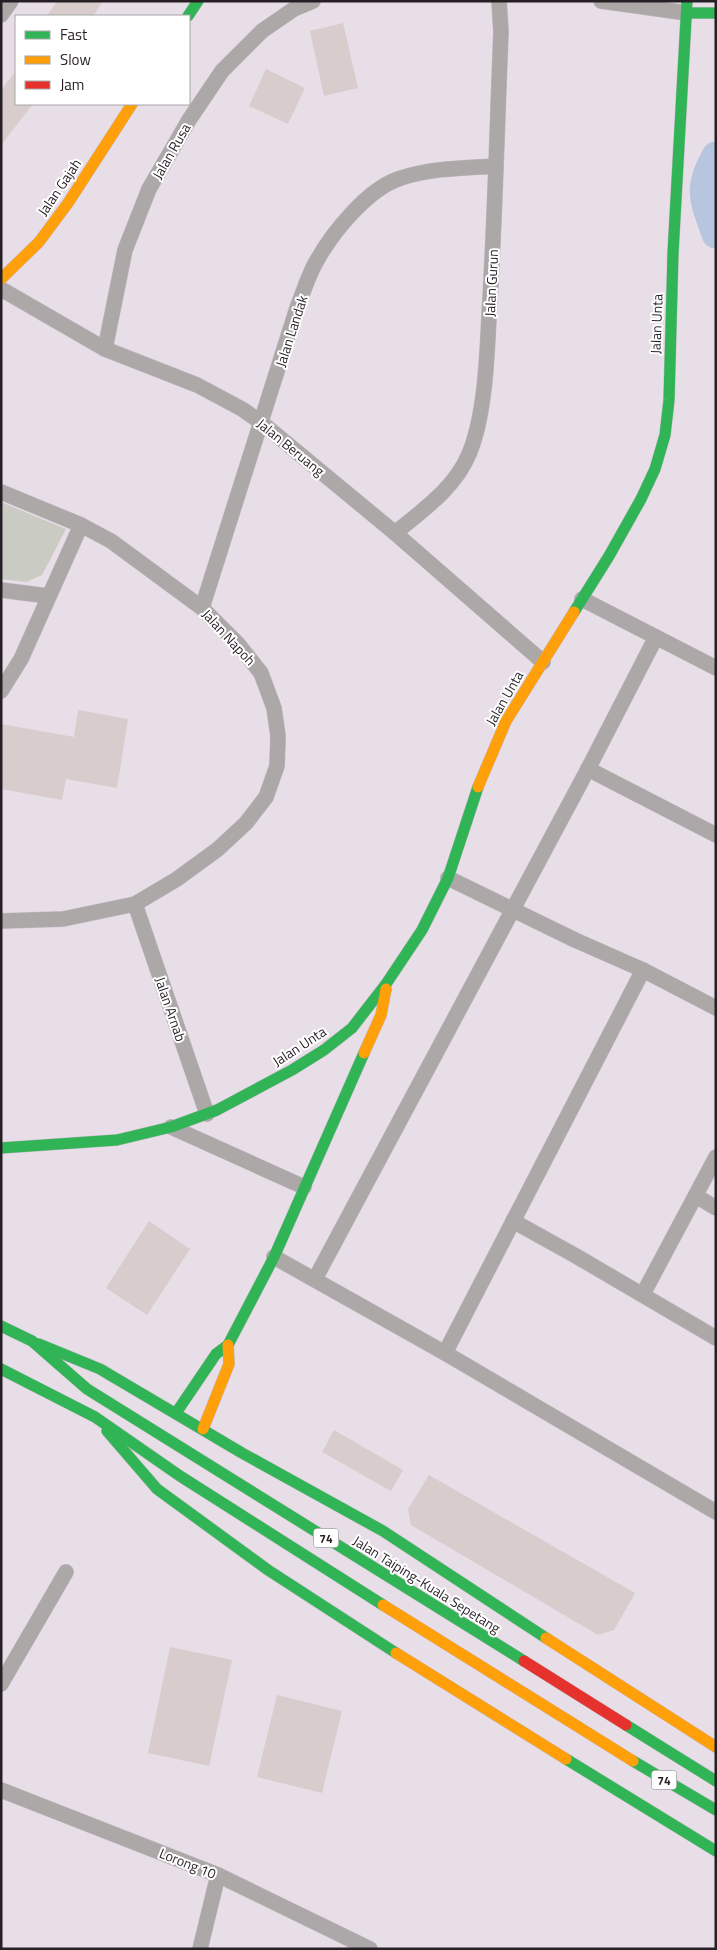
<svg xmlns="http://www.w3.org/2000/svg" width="717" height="1950" font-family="'Titillium Web',sans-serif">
<rect width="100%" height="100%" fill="#e8dee8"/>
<path fill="#caccc3" d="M 1,502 L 66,529 L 42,575 L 26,582 L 1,579 Z"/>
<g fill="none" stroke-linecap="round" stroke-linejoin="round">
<path stroke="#b7c6de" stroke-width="29" d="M 716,156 C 697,190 704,199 716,234"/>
</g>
<g fill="#d8cccc">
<path d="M 57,1 L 103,1 L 93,16 L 47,16 Z"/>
<path d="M 343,23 L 358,88 L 324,96 L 310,31 Z"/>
<path d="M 266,69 L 305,88 L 288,124 L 249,106 Z"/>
<path d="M 16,71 L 16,104 L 33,104 L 1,145 L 1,90 Z"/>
<path d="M 78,710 L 128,719 L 117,788 L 66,779 L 62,800 L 1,789 L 1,724 L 74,737 Z"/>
<path d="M 149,1221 L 190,1249 L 147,1315 L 106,1288 Z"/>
<path d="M 334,1430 L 403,1470 L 391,1491 L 322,1452 Z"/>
<path d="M 429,1475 L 635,1593 L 614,1630 L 598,1635 L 411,1525 L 408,1509 Z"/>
<path d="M 170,1647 L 232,1660 L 209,1766 L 148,1753 Z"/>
<path d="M 277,1695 L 342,1711 L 322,1793 L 257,1777 Z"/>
</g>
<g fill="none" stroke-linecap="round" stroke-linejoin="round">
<defs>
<g id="street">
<path d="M 601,1 L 687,13"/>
<path d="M 1,15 L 11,1"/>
<path d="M 1,289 L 105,349 L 197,385 L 242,409 L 262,423 L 395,533 L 543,662"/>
<path d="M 105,349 L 125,250 L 149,189 L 189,120 L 222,71 L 262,31 L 294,9 L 313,1"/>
<path d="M 1,492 L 81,525 L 111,541 L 202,608 L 238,644 L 261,673 L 274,708 L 278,736 L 277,766 L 266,797 L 246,823 L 218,849 L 177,879 L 135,904 L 63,919 L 1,921"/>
<path d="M 395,533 C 423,510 455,488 469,454 C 485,416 487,357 489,316 C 495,221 497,126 501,32 L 499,1"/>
<path d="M 1,590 L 48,596"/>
<path d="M 582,599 L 716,668"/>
<path d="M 202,608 L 297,308 C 303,293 308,276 316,262 C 332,233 368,188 401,178 C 431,168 464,168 495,166"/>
<path d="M 1,691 L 21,659 L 81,525"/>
<path d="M 588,769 L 716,835"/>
<path d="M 448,878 L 575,940 L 643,970 L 716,1008"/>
<path d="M 135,904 L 207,1114"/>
<path d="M 171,1127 L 304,1187"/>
<path d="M 696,1196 L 716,1208"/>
<path d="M 513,1221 L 576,1256 L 716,1338"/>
<path d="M 274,1257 L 445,1353 L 716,1512"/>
<path d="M 315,1279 L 588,769 L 656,637"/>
<path d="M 643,1294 L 716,1157"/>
<path d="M 445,1353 L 643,970"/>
<path d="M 1,1684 L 66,1572"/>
<path d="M 1,1790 L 218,1875 L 370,1949"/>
<path d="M 200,1949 L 218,1875"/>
</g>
<g id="fast">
<path d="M 687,13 L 716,13"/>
<path d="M 188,16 L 198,1"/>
<path d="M 574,612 L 609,556 L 641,499 L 655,469 L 665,435 L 669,400 L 673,253 L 687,1"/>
<path d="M 1,1148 L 117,1140 L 171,1127 L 217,1110 L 292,1070 L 324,1050 L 352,1028 L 386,984 L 422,930 L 448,878 L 478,787"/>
<path d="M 1,1326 L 32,1341 L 87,1389 L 524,1661"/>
<path d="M 39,1344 L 100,1369 L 242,1453 L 383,1531 L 546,1638"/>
<path d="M 1,1369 L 95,1417 L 180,1476 L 383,1605"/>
<path d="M 176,1413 L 216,1354 L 228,1345 L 274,1257 L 364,1053"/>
<path d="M 107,1431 L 157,1489 L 268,1570 L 396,1653"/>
<path d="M 626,1725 L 716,1781"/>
<path d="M 566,1759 L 716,1851"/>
<path d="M 633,1761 L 716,1810"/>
</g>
<g id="slow">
<path d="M 1,279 L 39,242 L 68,203 L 132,104"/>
<path d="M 478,787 L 506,721 L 574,612"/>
<path d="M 364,1053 L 381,1015 L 386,989"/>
<path d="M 203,1429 L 229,1364 L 228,1345"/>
<path d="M 383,1605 L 633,1761"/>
<path d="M 546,1638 L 716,1747"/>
<path d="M 396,1653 L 566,1759"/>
</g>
<path id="jam" d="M 524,1661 L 626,1725"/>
</defs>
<use href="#street" stroke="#c4bcc4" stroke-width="16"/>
<use href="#fast" stroke="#c4bcc4" stroke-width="12"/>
<use href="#slow" stroke="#c4bcc4" stroke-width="12"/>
<use href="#jam" stroke="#c4bcc4" stroke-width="12"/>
<use href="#street" stroke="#ada8a8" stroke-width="15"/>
<use href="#fast" stroke="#30b455" stroke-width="11"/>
<use href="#slow" stroke="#ff9f0a" stroke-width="11"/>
<use href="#jam" stroke="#e5322d" stroke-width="11"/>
</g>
<g text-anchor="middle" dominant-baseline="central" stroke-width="4" stroke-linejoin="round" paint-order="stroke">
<g fill="#fff" stroke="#676266" stroke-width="1">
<rect x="313.5" y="1528.5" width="25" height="19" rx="4"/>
<rect x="651.5" y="1770.5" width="25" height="19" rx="4"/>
</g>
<g font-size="12" font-weight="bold" fill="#261f25">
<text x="326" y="1538">74</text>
<text x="664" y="1780">74</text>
</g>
<g font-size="14" fill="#261f25" stroke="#fff">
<text transform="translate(171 151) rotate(-60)">Jalan Rusa</text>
<text transform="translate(59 187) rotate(-56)">Jalan Gajah</text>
<text transform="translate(491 283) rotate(-87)">Jalan Gurun</text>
<text transform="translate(656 324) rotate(-88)">Jalan Unta</text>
<text transform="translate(291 331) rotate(-72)">Jalan Landak</text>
<text transform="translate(291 447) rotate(39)">Jalan Beruang</text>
<text transform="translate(229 637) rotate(47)">Jalan Napoh</text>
<text transform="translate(504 698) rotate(-60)">Jalan Unta</text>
<text transform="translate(171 1009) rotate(71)">Jalan Arnab</text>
<text transform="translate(299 1046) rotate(-33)">Jalan Unta</text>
<text transform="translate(427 1584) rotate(32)">Jalan Taiping-Kuala Sepetang</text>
<text transform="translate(188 1863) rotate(22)">Lorong 10</text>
</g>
</g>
<rect width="717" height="1950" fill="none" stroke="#261f25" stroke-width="5"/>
<rect x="15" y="15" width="175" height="90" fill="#ffffff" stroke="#a8a5a8"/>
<rect x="25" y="31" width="25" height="8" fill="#30b455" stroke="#a8a5a8"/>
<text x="60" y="40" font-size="15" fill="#261f25">Fast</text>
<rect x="25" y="56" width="25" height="8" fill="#ff9f0a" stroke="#a8a5a8"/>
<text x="60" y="65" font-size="15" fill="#261f25">Slow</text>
<rect x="25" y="81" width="25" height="8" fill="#e5322d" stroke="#a8a5a8"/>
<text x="60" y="90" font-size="15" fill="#261f25">Jam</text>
</svg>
